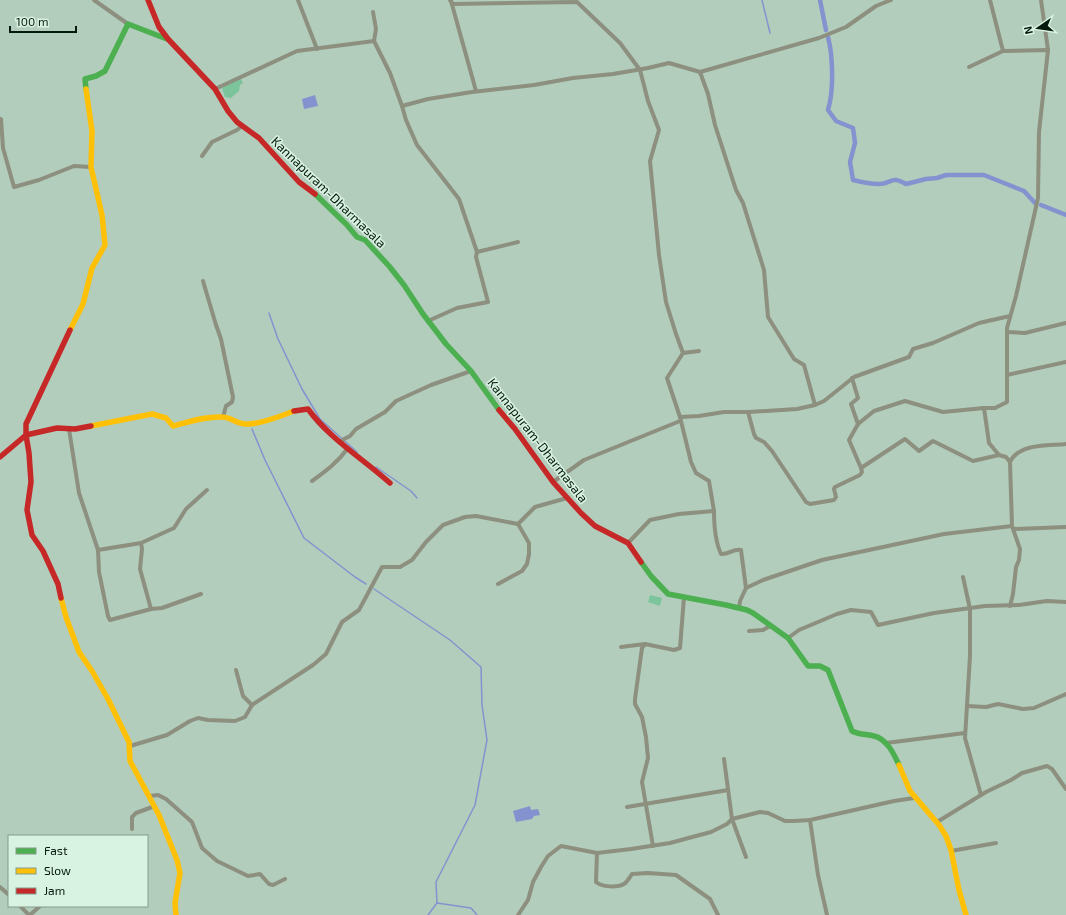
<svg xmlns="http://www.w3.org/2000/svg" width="1066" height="915" font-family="'Exo 2',sans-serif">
<rect width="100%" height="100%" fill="#b2cdbc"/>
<g fill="#7cc49c">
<path d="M 241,79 L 243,83 L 240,85 L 239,91 L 231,98 L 225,97 L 222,88 L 235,81 Z"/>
<path d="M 650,595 L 662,598 L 660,606 L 648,602 Z"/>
</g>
<g fill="#8493cf">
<path d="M 315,95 L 318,106 L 304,109 L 302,99 Z"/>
<path d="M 530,806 L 531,810 L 538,809 L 540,815 L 534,816 L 532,819 L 516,822 L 513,811 Z"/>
</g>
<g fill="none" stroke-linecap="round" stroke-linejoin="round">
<g stroke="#8493cf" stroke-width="1.5">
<path d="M 762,0 L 770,33"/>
<path d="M 269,313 L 278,339 L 302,389 L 320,419 L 357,452"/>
<path d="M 252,429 L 265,460 L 304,538 L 355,577 L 366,584"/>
<path d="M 376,467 L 411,491 L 417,498"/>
<path d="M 374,589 L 450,640 L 481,667 L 482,705 L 487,740 L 475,805 L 436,882 L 437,903 L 428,915"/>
<path d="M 437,903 L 471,908 L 477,915"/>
</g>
<g stroke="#8493cf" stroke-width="4.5">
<path d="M 820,0 L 826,30"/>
<path d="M 828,37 C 833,56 834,91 828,110 L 836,121 L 853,128 L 855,143 L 850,162 L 853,180 C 861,182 870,184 879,184 C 892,184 890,175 906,184 L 926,179 L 937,178 L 946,175 L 984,175 L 1024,191 L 1035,203"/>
<path d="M 1041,205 L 1066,215"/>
</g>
<g stroke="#8d8f7f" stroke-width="4">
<path d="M 94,0 L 128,24"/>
<path d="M 298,0 L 317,49"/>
<path d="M 450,0 L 453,4 L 577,2 L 620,43 L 640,70 L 648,101 L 659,130 L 650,161 L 659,255 L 666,302 L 676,334 L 683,353 L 667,378 L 680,417 L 691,462 L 696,473 L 709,481 L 714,511"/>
<path d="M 1041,0 L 1048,50"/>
<path d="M 451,1 L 476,91"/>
<path d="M 373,12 L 376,29 L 374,41"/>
<path d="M 969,67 L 1003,51"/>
<path d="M 700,72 L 708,94 L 715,125 L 736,190 L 743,203 L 764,270 L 768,317 L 794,359 L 804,365 L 815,405 L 824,401 L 854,377 L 909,357 L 913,349 L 933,343 L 979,323 L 1010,316"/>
<path d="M 215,89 L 297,51 L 374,41 L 390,73 L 402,106 L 428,99 L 472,92 L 534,85 L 573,78 L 613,74 L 648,68 L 669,63 L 700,72 L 819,38 L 846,27 L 876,6 L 891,0"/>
<path d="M 402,106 L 406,120 L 417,145 L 459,199 L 477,252 L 476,257 L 488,302 L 457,308 L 428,321"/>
<path d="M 1,119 L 3,148 L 14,187 L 39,180 L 74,166 L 91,167"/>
<path d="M 202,156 L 212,142 L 237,130 L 242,126"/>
<path d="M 477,252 L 518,242"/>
<path d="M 203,281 L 216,325 L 221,339 L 233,397 L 232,402 L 226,406 L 223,417"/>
<path d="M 1007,332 L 1025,333 L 1066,323"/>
<path d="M 683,353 L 699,351"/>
<path d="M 1007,375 L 1066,362"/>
<path d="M 852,378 L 858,398 L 851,404 L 858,424 L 874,411 L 905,401 L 943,412 L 984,408 L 989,443 L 999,455 L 1006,457 L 1010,462"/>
<path d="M 984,408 L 995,408 L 1007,402 L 1007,328 L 1016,296 L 1038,198 L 1039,132 L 1048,50 L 1003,51 L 990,0"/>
<path d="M 748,412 L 797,409 L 815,405"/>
<path d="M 680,417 L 699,416 L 724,412 L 748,412 L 754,434 L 756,438 L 764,442 L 772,451 L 806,502 L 810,504 L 834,500 L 836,497 L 834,489 L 835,487 L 860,475 L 862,472 L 861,468 L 849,440 L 858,424"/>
<path d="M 69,429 L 79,493 L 98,550 L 99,572 L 108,616 L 110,620 L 151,609 L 162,608 L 201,594"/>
<path d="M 340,443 L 344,439 L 350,436 L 356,429 L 385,412 L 396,401 L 431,385 L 471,371"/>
<path d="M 861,468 L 905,439 L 919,451 L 933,441 L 973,461 L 999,455"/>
<path d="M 312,481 C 326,471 338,462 348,448"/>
<path d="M 553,482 L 584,460 L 680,421"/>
<path d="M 1014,529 L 1066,527"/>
<path d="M 141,543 L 142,549 L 140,569 L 151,609"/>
<path d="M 628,543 L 650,520 L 679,514 L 714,511 C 714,525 715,541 721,554 C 728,555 734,548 741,550 L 746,588"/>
<path d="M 98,550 L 141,543 L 174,528 L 186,509 L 207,490"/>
<path d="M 963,577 L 970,609 L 970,656 L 965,738 L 981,795"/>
<path d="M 498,584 L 522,571 L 527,564 L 529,554 L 529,543 L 518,524"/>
<path d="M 1010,606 L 1013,594 L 1016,567 L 1019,560 L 1020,549 L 1012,526"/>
<path d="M 739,608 L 740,601 L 746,588 L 763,580 L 822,560 L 944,534 L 1012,526 L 1010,462 C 1019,443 1048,446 1066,444"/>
<path d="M 749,631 L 763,630 L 770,626"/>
<path d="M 788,638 L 799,630 L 837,614 L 851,610 L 871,612 L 878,625 L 934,613 L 985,606 L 1019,605 L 1047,601 L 1066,602"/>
<path d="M 621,647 L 645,644"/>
<path d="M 236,670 L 243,696 L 252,705"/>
<path d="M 967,706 L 986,707 L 998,704 L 1023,709 L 1034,708 L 1066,694"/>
<path d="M 886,743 L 965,733"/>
<path d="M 130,746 L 167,735 L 190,721 L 198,718 L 208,720 L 235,721 L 245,717 L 252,705 L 313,665 L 326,654 L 342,622 L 359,610 L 382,567 L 400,567 L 412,560 L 426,542 L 443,525 L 465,517 L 476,516 L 518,524 L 535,507 L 567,498"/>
<path d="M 724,759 L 732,819 L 746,857"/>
<path d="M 150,796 L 158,795 L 166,799 L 192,822 L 202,848 L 217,861 L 248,876 L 260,874 L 269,884 L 273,885 L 285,879"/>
<path d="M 627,807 L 728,790"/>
<path d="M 810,820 L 818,875 L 827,915"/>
<path d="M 937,822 L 986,792 L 1011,780 L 1022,773 L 1047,766 L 1052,769 L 1066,789"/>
<path d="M 132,829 L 132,817 L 136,813 L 155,806"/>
<path d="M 653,846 L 642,782 L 648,758 L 646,737 L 642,717 L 635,704 L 635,699 L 642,648 L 645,644 L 674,650 L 680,648 L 684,597"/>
<path d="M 951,851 L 996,843"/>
<path d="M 597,853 L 596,882 C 602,887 617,888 624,884 C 627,882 630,877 632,874 L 648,873 L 676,875 L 710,899 L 718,915"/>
<path d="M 0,887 L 9,895"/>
<path d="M 20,906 L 29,915"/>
<path d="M 30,915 L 40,906"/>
<path d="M 518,915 L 528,900 L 533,882 L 541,867 L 548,856 L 561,846 L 597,853 L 631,849 L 670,843 L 711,832 L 727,824 L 732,819 L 760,812 L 768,813 L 785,821 L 794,821 L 810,820 L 894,801 L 914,798"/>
</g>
<g stroke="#4caf50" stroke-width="5.5">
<path d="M 86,89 L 85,79 L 96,76 L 105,71 L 128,24 L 167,39"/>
<path d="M 315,194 L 347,225 L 357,237 L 365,240 L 389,266 L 404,285 L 423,314 L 446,344 L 471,371 L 499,410"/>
<path d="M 641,562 L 651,576 L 668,594 L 726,605 L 747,610 L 753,613 L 788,638 L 808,666 L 820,666 L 828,670 L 852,731 C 859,735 867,734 874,736 C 887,739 894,754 899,765"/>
</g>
<g stroke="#ffc107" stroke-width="5.5">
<path d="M 70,330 L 83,304 L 92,268 L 105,245 L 102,215 L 91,167 L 92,131 L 86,89"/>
<path d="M 91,426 L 152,414 L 166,418 L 173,426 C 189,422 206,416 222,417 C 232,417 237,425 249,424 C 265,423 280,416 294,411"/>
<path d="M 61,598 L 66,617 L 79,652 L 92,671 L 108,699 L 129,742 L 130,761 L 159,815 L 177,860 L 180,873 L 175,903 L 176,915"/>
<path d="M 899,765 L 910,791 L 939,825 L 946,836 L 951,850 L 959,890 L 966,915"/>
</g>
<g stroke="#c62828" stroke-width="5.5">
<path d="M 148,0 L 159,27 L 168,39 L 215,89 L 228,111 L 237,122 L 259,138 L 299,182 L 315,194"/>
<path d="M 499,410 L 515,429 L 553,482 L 581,513 L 595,526 L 628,543 L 641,562"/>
<path d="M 294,411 L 308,409 C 330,439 362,458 390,483"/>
<path d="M 0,457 L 26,435 L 26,424 L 70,330"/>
<path d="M 61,598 L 58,584 L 43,551 L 32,535 L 27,510 L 31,482 L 29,453 L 26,435 L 57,428 L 75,429 L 91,426"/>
</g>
</g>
<g text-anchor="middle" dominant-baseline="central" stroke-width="3" stroke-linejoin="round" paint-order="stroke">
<g font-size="13" fill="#06190e" stroke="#d9f3e2">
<text transform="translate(329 192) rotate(44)">Kannapuram-Dharmasala</text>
<text transform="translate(538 440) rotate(52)">Kannapuram-Dharmasala</text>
</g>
</g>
<rect x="8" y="835" width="140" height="72" fill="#d9f3e2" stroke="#859c8d"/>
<rect x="16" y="848" width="20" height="6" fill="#4caf50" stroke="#859c8d"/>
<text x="44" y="855" font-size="12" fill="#06190e">Fast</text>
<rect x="16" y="868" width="20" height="6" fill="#ffc107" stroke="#859c8d"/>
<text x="44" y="875" font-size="12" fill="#06190e">Slow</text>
<rect x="16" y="888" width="20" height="6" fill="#c62828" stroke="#859c8d"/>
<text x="44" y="895" font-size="12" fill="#06190e">Jam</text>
<g transform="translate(1038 28) rotate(257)" stroke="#d9f3e2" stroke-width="3" paint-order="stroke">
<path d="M0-3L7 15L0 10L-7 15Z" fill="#06190e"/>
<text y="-6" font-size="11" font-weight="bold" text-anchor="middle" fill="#06190e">N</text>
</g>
<path d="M10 26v6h66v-6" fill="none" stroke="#06190e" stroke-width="2"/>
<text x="16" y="26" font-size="12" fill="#06190e" stroke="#d9f3e2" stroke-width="3" paint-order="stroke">100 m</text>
</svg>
